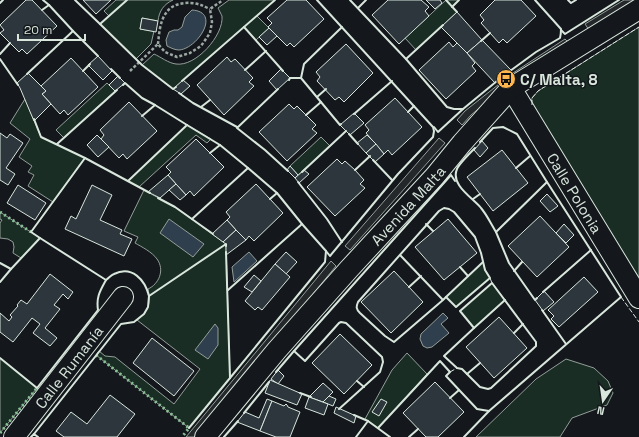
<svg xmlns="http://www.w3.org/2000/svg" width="639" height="437" font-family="'Space Grotesk',sans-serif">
<rect width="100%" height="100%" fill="#14181c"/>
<g fill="#1a2d24" stroke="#939e99">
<path d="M 116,0 L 173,0 C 164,4 159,11 158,21 L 142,18 L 140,29 L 154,31 L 151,44 L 136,59 L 100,24 L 109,16 L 104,11 Z"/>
<path d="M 229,0 L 275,0 L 257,16 L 269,28 L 256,40 L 244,27 L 173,89 L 142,65 L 154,54 C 161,57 168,63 176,64 C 196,67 224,35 222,16 C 221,14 219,10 218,8 Z"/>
<path d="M 446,0 L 459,0 L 452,7 L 457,12 L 416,50 L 405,38 Z"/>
<path d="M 639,27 L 639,287 L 531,103 L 532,98 L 538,91 Z"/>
<path d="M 107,83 L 115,91 L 64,138 L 56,130 Z"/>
<path d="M 25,99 L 41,137 L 85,158 L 53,202 L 28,186 L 34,175 L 28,172 L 32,166 L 19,157 L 30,139 L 10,123 Z"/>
<path d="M 187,125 L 211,139 L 207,143 L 196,135 L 139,187 L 128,181 Z"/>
<path d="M 321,137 L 330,146 L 298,175 L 290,166 Z"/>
<path d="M 144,190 L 175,207 L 226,244 L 230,378 L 189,428 L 96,355 L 99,351 L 105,356 L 115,357 L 174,404 L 200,369 L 137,320 C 149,311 151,303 148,289 C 159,284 165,270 157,259 C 152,252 142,247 135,243 L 138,237 L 124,231 Z"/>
<path d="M 0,212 L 40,238 L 21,258 L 13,253 L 14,247 L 13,242 L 8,239 L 0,238 L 0,223 L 2,220 L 0,219 Z"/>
<path d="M 483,262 L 485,270 L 490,278 L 456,307 L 446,297 Z"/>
<path d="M 492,283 L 505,300 L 474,328 L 460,311 Z"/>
<path d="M 407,353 L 427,374 L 378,428 L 365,419 L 392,370 Z"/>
<path d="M 0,358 L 37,388 L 0,433 Z"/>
<path d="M 566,359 L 594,368 L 608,381 L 613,393 L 607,405 L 572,418 L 560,437 L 476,437 L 536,379 Z"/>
</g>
<g fill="#24282b" stroke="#939e99">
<path d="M 624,0 L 636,0 L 589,30 L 585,24 Z"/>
<path d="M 565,39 L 570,44 L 501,90 L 471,115 L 462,125 L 457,120 L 465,111 L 513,73 Z"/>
<path d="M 439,138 L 445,143 L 350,250 L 345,246 Z"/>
<path d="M 331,261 L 336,266 L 195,437 L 186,437 Z"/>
</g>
<g fill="#2f3f4d" stroke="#939e99">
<path d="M 192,10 C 222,12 197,49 179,50 C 175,50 171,48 167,46 L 166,40 L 169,32 L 174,30 L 178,30 L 182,27 L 185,17 Z"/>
<path d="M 169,219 L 204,244 L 193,257 L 160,233 Z"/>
<path d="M 249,252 L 257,261 L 234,282 L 232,267 Z"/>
<path d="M 443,313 L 448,318 L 441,324 L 449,333 L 432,347 L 427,348 L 423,346 L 420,339 L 421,334 Z"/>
<path d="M 215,324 L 218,328 L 218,345 L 208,359 L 195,350 Z"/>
</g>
<g fill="#2c363c" stroke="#d8e6dc">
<path d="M 26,0 L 32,0 L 57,26 L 27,54 L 22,49 L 19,52 L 0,33 L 4,30 L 0,25 Z"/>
<path d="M 83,0 L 111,0 L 96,14 Z"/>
<path d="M 287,0 L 306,0 L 324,19 L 294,47 L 290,43 L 287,46 L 268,27 L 272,23 L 267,18 Z"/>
<path d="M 388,0 L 421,0 L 429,7 L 425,11 L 429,16 L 399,44 L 372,15 Z"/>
<path d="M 426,0 L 440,0 L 442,3 L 435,9 Z"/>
<path d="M 495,0 L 521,0 L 536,16 L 507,43 L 503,39 L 499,43 L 481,23 L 484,20 L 480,15 Z"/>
<path d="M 457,12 L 482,40 L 467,53 L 441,27 Z"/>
<path d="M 142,18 L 158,21 L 156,32 L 140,29 Z"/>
<path d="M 269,28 L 277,36 L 267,45 L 259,37 Z"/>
<path d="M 482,40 L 511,70 L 495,83 L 467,53 Z"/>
<path d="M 449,42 L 453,47 L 457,43 L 467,53 L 475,63 L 472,66 L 476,71 L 446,99 L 419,70 Z"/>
<path d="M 346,44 L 373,73 L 344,102 L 339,97 L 335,100 L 317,81 L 320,77 L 316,72 Z"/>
<path d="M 98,56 L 112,71 L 103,80 L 88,65 Z"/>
<path d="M 227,57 L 231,62 L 235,59 L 253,78 L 249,82 L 254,86 L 224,115 L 197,85 Z"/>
<path d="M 71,58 L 98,87 L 68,115 L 64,110 L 60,114 L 42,94 L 46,91 L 41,86 Z"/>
<path d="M 281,69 L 290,78 L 277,90 L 269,81 Z"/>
<path d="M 28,73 L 46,91 L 42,94 L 51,104 L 34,121 L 20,88 L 17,83 Z"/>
<path d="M 118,76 L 125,83 L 115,91 L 109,85 Z"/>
<path d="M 183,80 L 190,86 L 181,94 L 173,89 Z"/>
<path d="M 395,98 L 422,127 L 392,155 L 388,150 L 384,154 L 366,133 L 369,130 L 365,125 Z"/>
<path d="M 129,102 L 157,131 L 127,159 L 123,154 L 119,158 L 101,139 L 104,135 L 100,130 Z"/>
<path d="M 289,104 L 294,109 L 297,106 L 316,125 L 312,129 L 317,133 L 287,161 L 259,132 Z"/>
<path d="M 354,113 L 364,123 L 350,135 L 340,125 Z"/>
<path d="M 0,133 L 7,138 L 10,134 L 23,143 L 6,168 L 15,174 L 8,185 L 0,180 Z"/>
<path d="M 97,135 L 109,147 L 98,157 L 87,145 Z"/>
<path d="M 367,135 L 376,144 L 366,153 L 357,143 Z"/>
<path d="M 196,139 L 224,167 L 194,196 L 190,191 L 186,195 L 176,184 L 168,175 L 171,172 L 166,167 Z"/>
<path d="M 482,141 L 488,148 L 480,157 L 474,150 Z"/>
<path d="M 376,144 L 384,154 L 375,162 L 366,153 Z"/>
<path d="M 502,150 L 528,183 L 493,211 L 467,177 Z"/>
<path d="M 337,159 L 342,164 L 345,161 L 355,170 L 364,180 L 360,184 L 365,188 L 335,216 L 307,187 Z"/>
<path d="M 290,166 L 298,175 L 295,178 L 287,170 Z"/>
<path d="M 304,170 L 309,174 L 299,183 L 295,178 Z"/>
<path d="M 168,175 L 176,184 L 160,198 L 148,192 Z"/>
<path d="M 176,184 L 186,195 L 180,200 L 169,190 Z"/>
<path d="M 256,184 L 283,213 L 254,241 L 249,236 L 246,240 L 236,230 L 227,220 L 230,217 L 226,212 Z"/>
<path d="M 18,185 L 46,203 L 35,220 L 7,203 Z"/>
<path d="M 92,185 L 112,195 L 100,220 L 122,230 L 120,234 L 132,239 L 124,256 L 65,229 L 71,216 L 76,219 Z"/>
<path d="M 547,194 L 558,206 L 550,212 L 540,201 Z"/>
<path d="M 540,216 L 569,247 L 537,277 L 508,246 Z"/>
<path d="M 448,219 L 477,253 L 444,280 L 415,247 Z"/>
<path d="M 227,220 L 236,230 L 223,242 L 212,234 Z"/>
<path d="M 564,224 L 574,235 L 566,243 L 556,233 Z"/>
<path d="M 236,230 L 246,240 L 226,255 L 226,244 L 223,242 Z"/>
<path d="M 286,252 L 297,262 L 286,274 L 275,264 Z"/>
<path d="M 275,264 L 290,277 L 262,310 L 258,307 L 255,310 L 245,301 Z"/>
<path d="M 394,271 L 423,302 L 391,333 L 361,302 Z"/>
<path d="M 50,274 L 73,292 L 68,299 L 63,294 L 54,305 L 60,309 L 45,328 L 57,338 L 50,346 L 33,333 L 40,324 L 32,318 L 13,342 L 0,332 L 0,313 L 9,321 L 12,317 L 10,315 L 18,306 L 17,305 L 21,300 L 27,304 Z"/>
<path d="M 254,275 L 261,281 L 252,292 L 244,287 Z"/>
<path d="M 584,277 L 598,292 L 559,327 L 551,319 L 554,316 L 548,310 Z"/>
<path d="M 544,291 L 554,302 L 543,311 L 535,300 Z"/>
<path d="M 499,317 L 527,348 L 494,378 L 466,347 Z"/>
<path d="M 340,334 L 372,365 L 344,394 L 312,363 Z"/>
<path d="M 152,338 L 194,371 L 174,396 L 133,363 Z"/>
<path d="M 278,370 L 284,376 L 278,384 L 271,379 Z"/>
<path d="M 270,380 L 302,394 L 297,405 L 265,393 Z"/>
<path d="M 435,382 L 464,412 L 438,437 L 426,437 L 403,413 Z"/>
<path d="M 323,383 L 333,392 L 323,402 L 309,397 Z"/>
<path d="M 110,395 L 135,414 L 117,437 L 64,437 L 56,431 L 71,412 L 87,424 Z"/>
<path d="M 329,396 L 336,399 L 333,406 L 323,402 Z"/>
<path d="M 309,397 L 328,404 L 324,415 L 305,408 Z"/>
<path d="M 267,399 L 272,401 L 260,431 L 237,422 L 245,412 L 259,418 Z"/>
<path d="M 381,399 L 387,402 L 379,416 L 372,412 Z"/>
<path d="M 272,401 L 284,406 L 286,404 L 287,405 L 288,407 L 300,412 L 290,437 L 276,437 L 260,431 Z"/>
<path d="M 336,407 L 356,416 L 354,423 L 334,413 Z"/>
</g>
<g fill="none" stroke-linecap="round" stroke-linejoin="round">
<defs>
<g id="minor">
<path id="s1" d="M 511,88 L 639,298"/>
<path id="s2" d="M 14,437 L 123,297"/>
<path id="s3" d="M 205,437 L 277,350 L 349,269 L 435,176 L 462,143 L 511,88 L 639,9"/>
</g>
</defs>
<use href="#minor" stroke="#d8e6dc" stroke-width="22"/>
<g stroke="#9da8a2" stroke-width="2.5" stroke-dasharray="3 2" stroke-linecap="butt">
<path d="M 158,44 C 159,34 160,21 166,13 C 173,2 190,1 201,5 C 204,6 207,8 210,9"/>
<path d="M 130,71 L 158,44 L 165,52 L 177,57 L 190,53 L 201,46 L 210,33 L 212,22 L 210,9 L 223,0"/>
</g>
<use href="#minor" stroke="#14181c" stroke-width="20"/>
<g stroke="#8ac095" stroke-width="3" stroke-dasharray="2 3" stroke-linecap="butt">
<path d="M 0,212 L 31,232"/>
<path d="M 96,355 L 189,428 L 182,437"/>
<path d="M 0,433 L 37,388"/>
</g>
<g stroke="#d8e6dc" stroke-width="1" stroke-dasharray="5 2" stroke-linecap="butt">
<path d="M 532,105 L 532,98 L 538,91 L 639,27"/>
<path d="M 490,278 L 492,283"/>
<path d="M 621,297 L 639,322"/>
<path d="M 450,372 L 457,368"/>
</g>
<g stroke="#d8e6dc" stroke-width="2">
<path d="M 43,0 L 49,5"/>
<path d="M 75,0 L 100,24 L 127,0"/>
<path d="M 317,0 L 433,127 L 434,131 L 433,137 L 398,174 L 330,256 L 326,251"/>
<path d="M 350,0 L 406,59 L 447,107 L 454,109 L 463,109"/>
<path d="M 446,0 L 457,12"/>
<path d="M 568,0 L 571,3 L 576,0"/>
<path d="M 0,3 L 3,0"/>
<path d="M 452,7 L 459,0"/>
<path d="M 358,8 L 366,0"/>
<path d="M 42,10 L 49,5 L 73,31"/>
<path d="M 100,24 L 142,65 L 173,89 L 176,87"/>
<path d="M 244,27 L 283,71"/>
<path d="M 561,30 L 565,34 L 619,0"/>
<path d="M 481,41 L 490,33"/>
<path d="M 0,54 L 10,43"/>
<path d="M 0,59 L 18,85"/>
<path d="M 406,59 L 443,25"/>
<path d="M 111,69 L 120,78"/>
<path d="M 245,70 L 266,51"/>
<path d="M 83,71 L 90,64"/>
<path d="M 510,71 L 536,52 L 560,38 C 561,34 561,32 561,29 L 535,0"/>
<path d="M 27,74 L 73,31 L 98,56"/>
<path d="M 289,80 L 290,78 L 301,78"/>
<path d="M 182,81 L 275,0"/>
<path d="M 123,85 L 125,83 L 142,98 L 155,105"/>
<path d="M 278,89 L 237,128 L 265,150 L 288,171"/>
<path d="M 179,93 L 193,103 L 237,127"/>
<path d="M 317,97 L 326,89"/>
<path d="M 201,107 L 210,100"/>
<path d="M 408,112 L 414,106"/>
<path d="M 354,114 L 392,81"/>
<path d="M 306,115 L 321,102"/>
<path d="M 142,116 L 155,105 L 187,125"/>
<path d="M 34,119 L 41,137 L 85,158"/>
<path d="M 341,124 L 340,125 L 301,78 L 304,64 L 342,27"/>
<path d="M 434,127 L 438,132 L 463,109 L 497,81"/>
<path d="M 349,134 L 358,144"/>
<path d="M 57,144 L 117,90"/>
<path d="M 475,148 C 470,153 459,164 457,169 C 450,185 473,198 481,208 C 487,215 491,224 496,232 L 547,182"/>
<path d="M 210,153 L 220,145 L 248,168"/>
<path d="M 373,160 L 392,180"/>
<path d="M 516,168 L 530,156"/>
<path d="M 355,170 L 370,156"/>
<path d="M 302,172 L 346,131"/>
<path d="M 128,181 L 187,125 L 220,145"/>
<path d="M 298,182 L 327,219 L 342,242"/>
<path d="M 158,198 L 175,207 L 213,234"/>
<path d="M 270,199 L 277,193"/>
<path d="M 473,199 L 480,194"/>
<path d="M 192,219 L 248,168 L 277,193 L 302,224"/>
<path d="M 426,224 L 433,231"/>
<path d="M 496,232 L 509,263 L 535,300 L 537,298"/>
<path d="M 400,255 L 443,300 L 446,297 L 456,307 L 490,278 L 485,270 L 481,253 L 475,237 L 454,212 L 449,209 L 444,208 L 439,211 L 358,302 C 356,307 356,309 360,313 L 385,336 L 394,342 L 443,300"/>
<path d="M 0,263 L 11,269"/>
<path d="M 460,267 L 468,276"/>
<path d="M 514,271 L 522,262"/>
<path d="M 0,282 L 11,269 L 40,238"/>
<path d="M 492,283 L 536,342 L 536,346 L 491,388 L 488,389 L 480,387 L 462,369 L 457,368 L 444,356 L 474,328 L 460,311 Z"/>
<path d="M 409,287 L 421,276"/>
<path d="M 228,290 L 302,224 L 326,251 L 325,262 L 230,378"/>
<path d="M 543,292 L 591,250"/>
<path d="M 149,296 C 145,280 132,265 114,274 C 111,275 109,278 106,280 L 40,238 L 31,232 L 85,158 L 150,193"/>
<path d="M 446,297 L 483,262"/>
<path d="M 542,310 L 566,344"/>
<path d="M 474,328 L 505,300"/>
<path d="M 514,333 L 523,324"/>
<path d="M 294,351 L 305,361 L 339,323 L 341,322 L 346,323 L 382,357 L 383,362 L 380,372 L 339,409"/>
<path d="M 0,358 L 37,388 L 98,310 C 96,297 100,291 106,280"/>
<path d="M 276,372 L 294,351 L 451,175 L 455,181"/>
<path d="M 467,374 L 480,363"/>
<path d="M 357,381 L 364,387"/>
<path d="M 300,393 L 311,397"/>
<path d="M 450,398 L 459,390"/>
<path d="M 244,413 L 269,382"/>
<path d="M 354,415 L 368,421 L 356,437"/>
<path d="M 368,421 L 390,437"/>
<path d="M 189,428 L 230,378 L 226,252"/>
<path d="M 378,428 L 440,361 L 450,372 L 446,376 L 477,409 L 489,411"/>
<path d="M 34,434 L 121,324 L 134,322 L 144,314 L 148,307 L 149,296 L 226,244 L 226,246"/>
<path d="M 31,437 L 34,434 L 38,437"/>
<path d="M 224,437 L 238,421"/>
<path d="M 409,437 L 418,429"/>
<path d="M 464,437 L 489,411 L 621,297 L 547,182 L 517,134 L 503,127 L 493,128 L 480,142"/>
</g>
</g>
<defs>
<symbol id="bus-disc" viewBox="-11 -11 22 22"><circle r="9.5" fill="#ffb74d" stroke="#14181c"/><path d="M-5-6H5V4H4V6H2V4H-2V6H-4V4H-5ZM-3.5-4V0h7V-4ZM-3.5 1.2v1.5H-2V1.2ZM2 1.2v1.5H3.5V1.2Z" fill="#111"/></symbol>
</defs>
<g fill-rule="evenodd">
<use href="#bus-disc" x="495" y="68" width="22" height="22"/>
</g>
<g text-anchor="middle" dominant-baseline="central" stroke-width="3" stroke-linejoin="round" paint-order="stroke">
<g font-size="15" font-weight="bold" fill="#d8e6dc" stroke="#14181c" text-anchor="start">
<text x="520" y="79">C/ Malta, 8</text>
</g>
<g font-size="15" fill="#d8e6dc" stroke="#14181c">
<text stroke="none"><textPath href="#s1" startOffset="123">Calle Polonia</textPath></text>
<text stroke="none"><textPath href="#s3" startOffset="308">Avenida Malta</textPath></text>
<text stroke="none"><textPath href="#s2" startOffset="89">Calle Rumanía</textPath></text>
</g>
</g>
<g transform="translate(603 401) rotate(193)" stroke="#14181c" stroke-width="3" paint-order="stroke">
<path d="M0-3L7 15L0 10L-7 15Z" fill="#d8e6dc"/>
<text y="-6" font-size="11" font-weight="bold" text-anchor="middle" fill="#d8e6dc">N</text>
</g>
<path d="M18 34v6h67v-6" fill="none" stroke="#d8e6dc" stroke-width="2"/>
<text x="24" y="34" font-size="12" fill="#d8e6dc" stroke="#14181c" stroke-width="3" paint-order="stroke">20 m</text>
</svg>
